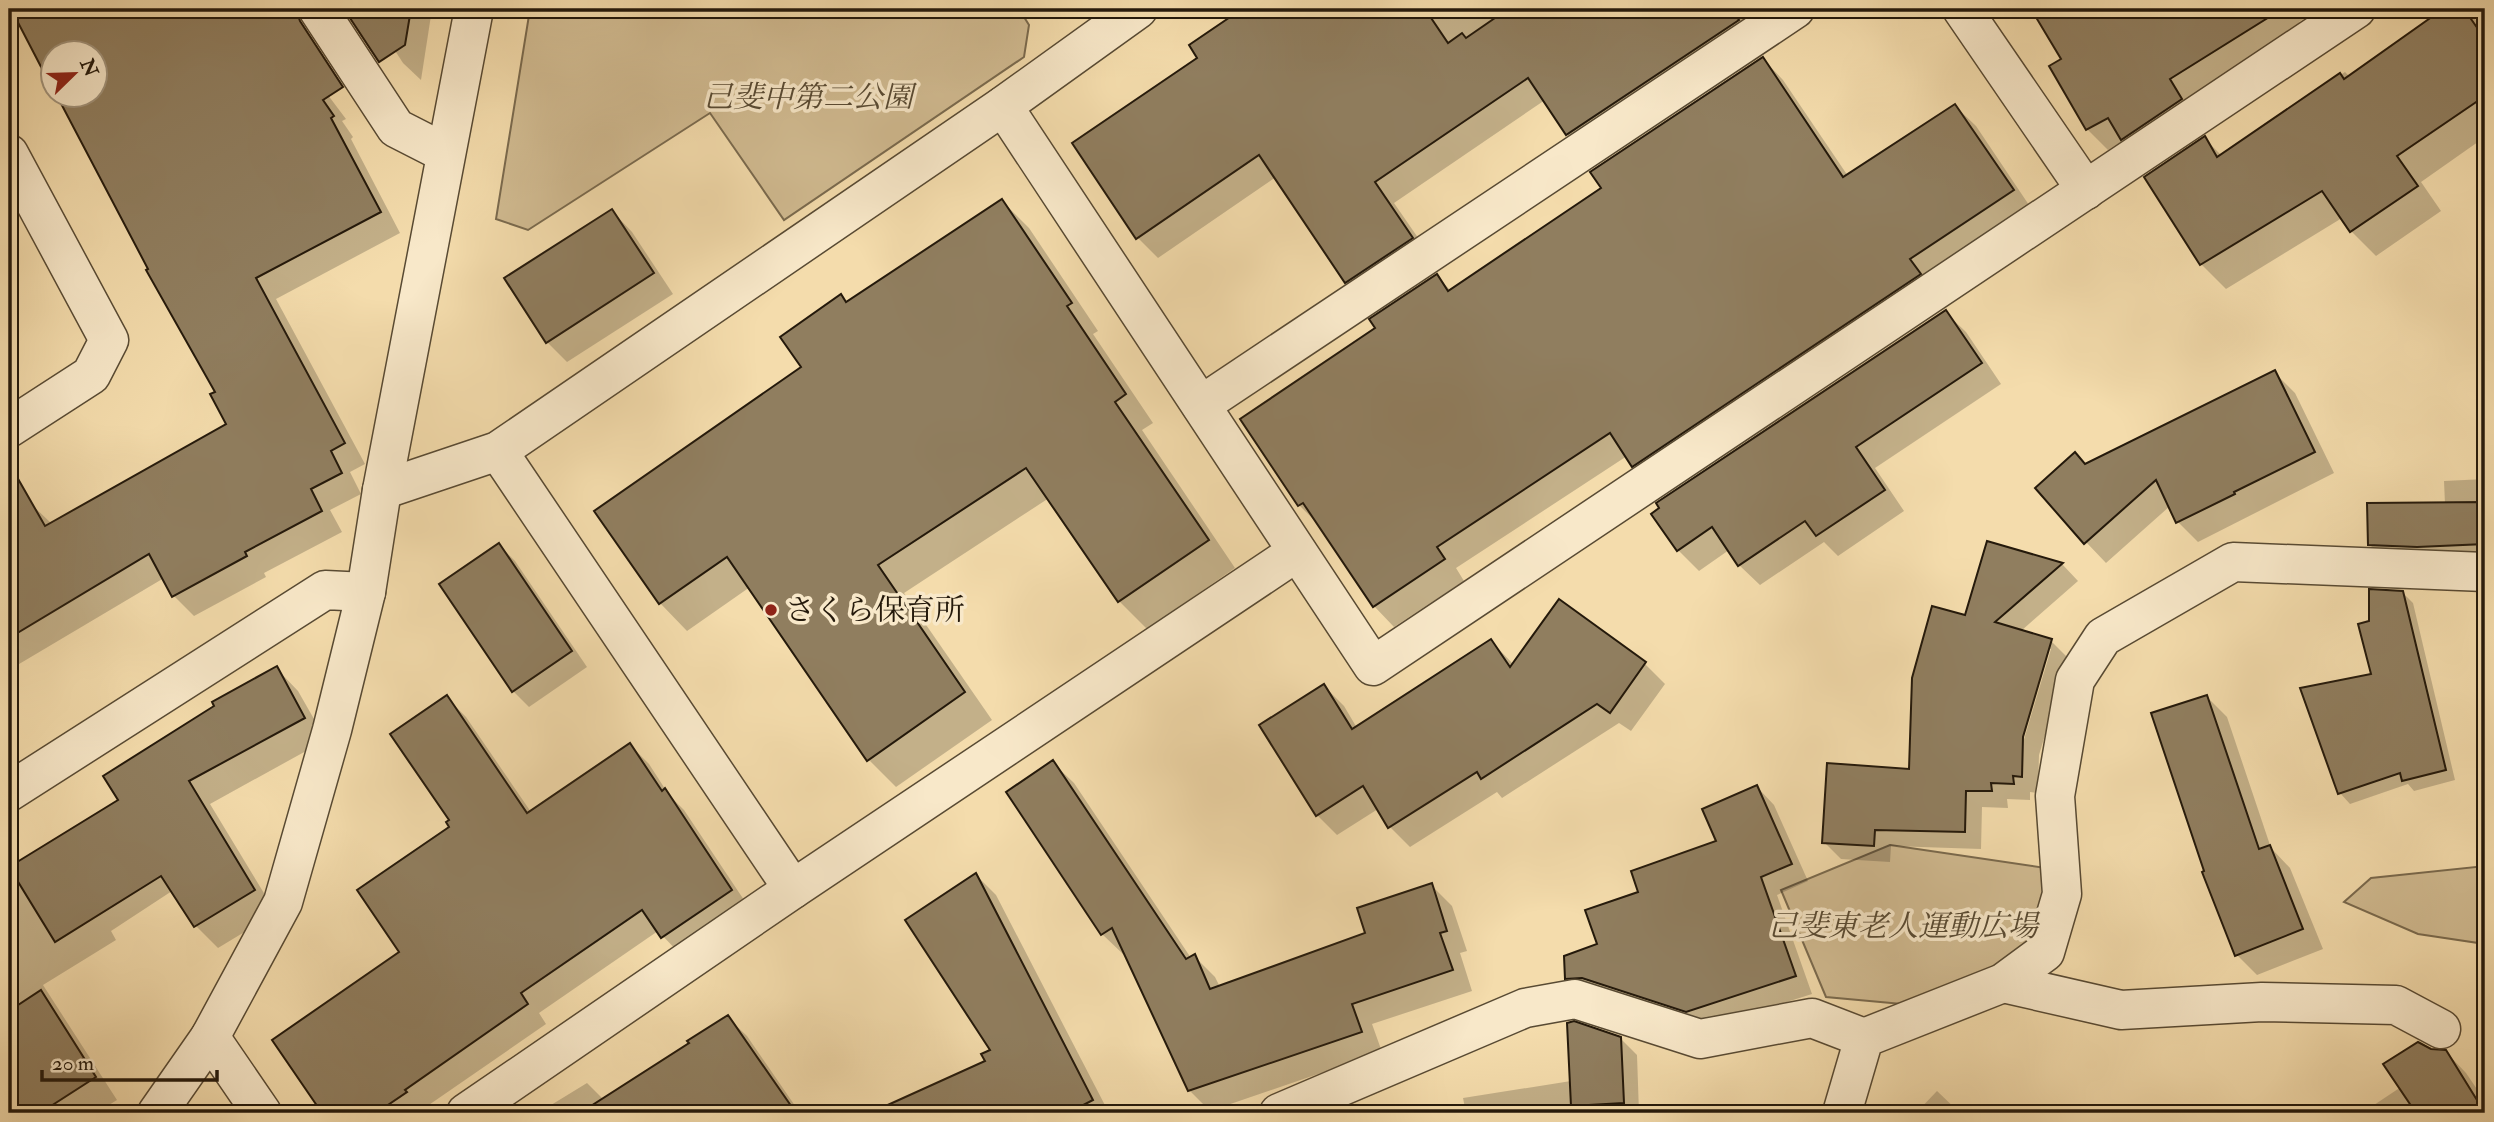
<svg xmlns="http://www.w3.org/2000/svg" width="2494" height="1122" font-family="'IM FELL Double Pica','Noto Serif JP',serif">
<rect width="100%" height="100%" fill="#f4dcac"/>
<filter id="stains"><feTurbulence type="fractalNoise" baseFrequency=".00286" numOctaves="4"/><feColorMatrix values="0 0 0 0 .2 0 0 0 0 .09 0 0 0 0 .02 0 0 0 .5 -.17"/></filter>
<radialGradient id="worn" r=".72"><stop offset=".6" stop-color="#630" stop-opacity="0"/><stop offset="1" stop-color="#630" stop-opacity=".3"/></radialGradient>
<g fill="#d1bb91" stroke="#7a6a4e" stroke-width="2">
<path d="M 530,9 L 1019,9 L 1029,25 L 1024,57 L 784,220 L 710,113 L 528,230 L 496,219 Z"/>
<path d="M 1890,845 L 2046,868 L 2047,893 L 2033,945 L 1995,975 L 1913,1005 L 1826,997 L 1781,890 Z"/>
<path d="M 2485,866 L 2485,944 L 2418,934 L 2344,902 L 2371,878 Z"/>
</g>
<g fill="#0003" fill-rule="evenodd">
<path d="M 9,9 L 263,9 L 346,119 L 342,121 L 353,137 L 351,139 L 400,233 L 276,299 L 365,464 L 350,472 L 361,494 L 330,510 L 342,532 L 264,573 L 266,577 L 194,616 L 174,596 L 164,578 L 9,670 L 9,516 L 30,503 L 52,524 L 228,425 L 218,392 L 94,94 L 94,52 L 58,52 L 45,26 L 29,30 Z"/>
<path d="M 368,9 L 432,9 L 421,80 L 403,63 Z"/>
<path d="M 1245,9 L 1800,9 L 1588,154 L 1567,134 L 1545,100 L 1394,203 L 1432,258 L 1366,302 L 1346,282 L 1276,177 L 1158,258 L 1137,237 L 1200,59 L 1191,46 Z"/>
<path d="M 2033,9 L 2319,9 L 2299,22 L 2303,29 L 2143,159 L 2124,140 L 2108,150 L 2087,129 L 2064,60 Z"/>
<path d="M 2446,9 L 2465,9 L 2480,24 L 2485,20 L 2485,137 L 2421,182 L 2441,211 L 2376,256 L 2351,231 L 2342,218 L 2226,289 L 2201,264 L 2205,139 L 2222,156 L 2345,72 L 2350,77 Z"/>
<path d="M 1763,59 L 1783,80 L 1848,176 L 1955,106 L 1976,126 L 2033,211 L 1654,486 L 1627,456 L 1456,568 L 1464,581 L 1394,627 L 1374,606 L 1320,526 L 1299,505 L 1242,419 L 1377,329 L 1437,276 L 1451,291 L 1603,188 Z"/>
<path d="M 1002,201 L 1029,228 L 1098,331 L 1093,334 L 1153,423 L 1142,430 L 1235,568 L 1147,629 L 1119,601 L 1049,498 L 904,593 L 992,720 L 896,787 L 869,760 L 750,587 L 687,631 L 660,603 L 803,368 L 840,296 L 848,304 Z"/>
<path d="M 612,211 L 632,232 L 673,294 L 567,362 L 547,342 Z"/>
<path d="M 1945,312 L 1966,332 L 2001,384 L 1875,468 L 1904,511 L 1838,556 L 1824,542 L 1760,585 L 1739,565 L 1729,550 L 1699,571 L 1678,550 L 1653,514 Z"/>
<path d="M 2274,372 L 2295,393 L 2334,473 L 2198,542 L 2178,522 L 2170,506 L 2106,563 L 2086,542 L 2086,466 Z"/>
<path d="M 2485,479 L 2485,562 L 2387,562 L 2370,545 L 2445,504 L 2444,481 Z"/>
<path d="M 1988,544 L 2062,564 L 2078,581 L 2021,631 L 2051,641 L 2068,658 L 2039,755 L 2038,793 L 2030,792 L 2030,800 L 2007,799 L 2008,808 L 1982,807 L 1981,849 L 1891,846 L 1890,862 L 1841,859 L 1824,842 L 1911,771 L 1966,617 ZM 2047,649 L 2051,649 L 2022,746 L 2019,745 Z"/>
<path d="M 499,545 L 515,561 L 587,667 L 529,707 L 513,691 L 441,585 Z"/>
<path d="M 2402,592 L 2413,603 L 2455,780 L 2414,791 L 2408,784 L 2350,804 L 2340,793 L 2373,675 L 2371,623 Z"/>
<path d="M 1560,601 L 1645,664 L 1665,684 L 1631,731 L 1619,723 L 1502,798 L 1497,792 L 1410,847 L 1390,827 L 1378,809 L 1337,835 L 1317,815 L 1324,686 L 1344,706 L 1357,728 L 1491,641 L 1514,665 Z"/>
<path d="M 276,668 L 298,691 L 326,740 L 210,804 L 276,913 L 218,948 L 196,926 L 172,891 L 111,931 L 116,940 L 43,985 L 117,1100 L 96,1113 L 9,1113 L 9,871 L 120,800 Z"/>
<path d="M 9,679 L 18,693 L 9,700 Z"/>
<path d="M 2207,697 L 2227,717 L 2271,848 L 2290,868 L 2323,949 L 2257,975 L 2237,955 Z"/>
<path d="M 447,698 L 466,717 L 531,812 L 630,745 L 649,764 L 669,795 L 684,810 L 750,909 L 682,956 L 658,931 L 539,1013 L 546,1024 L 423,1109 L 423,1113 L 324,1113 L 275,1041 L 402,952 L 451,827 Z"/>
<path d="M 1053,763 L 1074,783 L 1191,958 L 1194,956 L 1215,977 L 1220,987 L 1368,934 L 1431,885 L 1452,906 L 1467,951 L 1460,953 L 1472,991 L 1372,1024 L 1382,1052 L 1210,1111 L 1189,1090 L 1125,953 L 1123,954 L 1102,934 Z"/>
<path d="M 1757,787 L 1774,805 L 1808,881 L 1777,895 L 1812,994 L 1705,1028 L 1584,995 L 1567,978 L 1599,945 L 1719,842 Z"/>
<path d="M 976,875 L 996,895 L 1109,1113 L 914,1113 L 907,1098 L 987,1062 L 993,1051 Z"/>
<path d="M 727,1017 L 747,1036 L 800,1113 L 538,1113 L 587,1083 L 604,1100 L 691,1044 Z"/>
<path d="M 1620,1038 L 1637,1055 L 1639,1113 L 1466,1113 L 1463,1098 L 1571,1081 Z"/>
<path d="M 2445,1051 L 2466,1073 L 2485,1101 L 2485,1113 L 2362,1113 L 2401,1087 Z"/>
<path d="M 1937,1091 L 1960,1113 L 1916,1113 Z"/>
</g>
<g fill="#907e5f" stroke="#24190b" stroke-width="2">
<path d="M 11,9 L 296,9 L 300,21 L 343,87 L 323,100 L 334,116 L 331,118 L 381,212 L 256,278 L 345,443 L 331,451 L 342,473 L 311,489 L 322,511 L 245,552 L 247,556 L 172,597 L 149,554 L 9,638 L 9,463 L 45,526 L 226,424 L 210,394 L 215,392 L 146,270 L 148,269 L 56,94 L 94,94 L 94,52 L 52,52 L 52,88 Z"/>
<path d="M 344,9 L 411,9 L 405,45 L 379,62 Z"/>
<path d="M 1242,9 L 1425,9 L 1448,43 L 1462,33 L 1466,38 L 1508,9 L 1731,9 L 1739,20 L 1566,135 L 1528,78 L 1375,182 L 1413,238 L 1345,283 L 1259,155 L 1136,239 L 1072,143 L 1197,58 L 1189,45 Z"/>
<path d="M 2031,9 L 2282,9 L 2170,79 L 2182,99 L 2121,140 L 2108,118 L 2086,130 L 2049,66 L 2061,59 Z"/>
<path d="M 2443,9 L 2464,9 L 2485,39 L 2485,96 L 2397,156 L 2418,186 L 2350,232 L 2322,191 L 2200,265 L 2144,177 L 2205,136 L 2217,157 L 2340,73 L 2344,79 Z"/>
<path d="M 1763,57 L 1843,177 L 1955,104 L 2014,190 L 1910,259 L 1921,274 L 1632,467 L 1610,433 L 1437,547 L 1445,559 L 1373,607 L 1303,503 L 1298,506 L 1240,419 L 1375,328 L 1369,319 L 1437,274 L 1448,291 L 1601,188 L 1590,172 Z"/>
<path d="M 1002,199 L 1072,303 L 1067,306 L 1126,394 L 1115,402 L 1209,540 L 1118,602 L 1026,468 L 878,565 L 965,692 L 867,761 L 727,557 L 659,604 L 594,511 L 801,367 L 780,337 L 841,294 L 846,302 Z"/>
<path d="M 612,209 L 654,273 L 546,343 L 504,278 Z"/>
<path d="M 1946,310 L 1982,363 L 1856,447 L 1885,490 L 1816,536 L 1805,521 L 1738,566 L 1712,527 L 1677,551 L 1651,514 L 1659,508 L 1656,503 Z"/>
<path d="M 2275,370 L 2315,452 L 2234,492 L 2235,494 L 2176,523 L 2156,480 L 2084,544 L 2035,488 L 2075,452 L 2085,464 Z"/>
<path d="M 2485,502 L 2485,544 L 2417,547 L 2368,545 L 2367,503 Z"/>
<path d="M 1987,541 L 2063,563 L 1995,622 L 2052,639 L 2023,737 L 2022,777 L 2013,776 L 2014,784 L 1991,783 L 1992,791 L 1966,791 L 1965,832 L 1875,830 L 1874,846 L 1822,843 L 1827,763 L 1909,769 L 1912,678 L 1932,606 L 1965,615 Z"/>
<path d="M 499,543 L 572,651 L 512,692 L 439,584 Z"/>
<path d="M 2369,589 L 2403,591 L 2446,770 L 2402,781 L 2400,773 L 2338,794 L 2300,688 L 2371,674 L 2358,624 L 2369,621 Z"/>
<path d="M 1559,599 L 1646,662 L 1610,713 L 1597,704 L 1481,779 L 1477,772 L 1388,828 L 1363,786 L 1316,816 L 1259,725 L 1324,684 L 1352,729 L 1491,639 L 1510,667 Z"/>
<path d="M 277,666 L 305,718 L 189,781 L 255,890 L 194,927 L 161,876 L 55,942 L 9,867 L 118,800 L 103,776 L 214,706 L 212,702 Z"/>
<path d="M 447,695 L 527,813 L 630,743 L 662,791 L 665,788 L 732,890 L 661,938 L 642,910 L 521,993 L 528,1004 L 405,1090 L 407,1092 L 376,1113 L 322,1113 L 272,1040 L 399,952 L 357,890 L 449,827 L 446,822 L 449,820 L 390,734 Z"/>
<path d="M 2207,695 L 2259,849 L 2270,845 L 2303,929 L 2235,956 L 2202,872 L 2204,871 L 2151,713 Z"/>
<path d="M 1053,760 L 1186,959 L 1195,954 L 1210,989 L 1365,933 L 1357,908 L 1432,883 L 1447,931 L 1440,933 L 1453,970 L 1352,1004 L 1362,1032 L 1188,1091 L 1112,928 L 1101,935 L 1006,792 Z"/>
<path d="M 1757,785 L 1792,864 L 1761,877 L 1796,976 L 1686,1012 L 1582,978 L 1565,979 L 1564,956 L 1597,944 L 1585,910 L 1638,892 L 1631,871 L 1716,841 L 1702,809 Z"/>
<path d="M 976,873 L 1093,1100 L 1068,1113 L 870,1113 L 985,1061 L 981,1054 L 990,1050 L 905,920 Z"/>
<path d="M 41,990 L 96,1077 L 40,1113 L 9,1113 L 9,1011 Z"/>
<path d="M 728,1015 L 796,1113 L 580,1113 L 689,1043 L 687,1041 Z"/>
<path d="M 1574,1021 L 1621,1037 L 1624,1103 L 1571,1106 L 1567,1023 Z"/>
<path d="M 2418,1042 L 2431,1049 L 2446,1050 L 2485,1113 L 2416,1113 L 2383,1064 Z"/>
</g>
<g fill="none" stroke-linecap="round" stroke-linejoin="round">
<defs>
<g id="minor">
<path d="M 318,9 L 396,128 L 445,153"/>
<path d="M 1962,9 L 2086,190"/>
<path d="M 1003,106 L 1373,666 L 2356,9"/>
<path d="M 9,154 L 109,340 L 91,375 L 9,428"/>
<path d="M 1201,405 L 1795,9"/>
<path d="M 498,451 L 793,889"/>
<path d="M 382,490 L 498,451 L 1003,106 L 1138,9"/>
<path d="M 9,792 L 325,590 L 366,592"/>
<path d="M 2003,983 L 2121,1010 L 2262,1002 L 2396,1005 L 2441,1029"/>
<path d="M 210,1037 L 262,1113"/>
<path d="M 466,1113 L 793,889 L 1297,552"/>
<path d="M 1279,1113 L 1525,1008 L 1575,999 L 1700,1039 L 1812,1018 L 1864,1038"/>
<path d="M 1842,1113 L 1864,1038 L 2003,983 L 2045,952 L 2062,894 L 2055,796 L 2075,680 L 2103,637 L 2233,562 L 2485,572"/>
</g>
<path id="tertiary" d="M 157,1113 L 210,1037 L 283,902 L 332,730 L 366,592 L 382,490 L 474,9"/>
</defs>
<use href="#minor" stroke="#584a33" stroke-width="41"/>
<use href="#tertiary" stroke="#584a33" stroke-width="41"/>
<use href="#minor" stroke="#f8e8c9" stroke-width="38"/>
<use href="#tertiary" stroke="#f8e8c9" stroke-width="38"/>
</g>
<circle fill="#8f2418" stroke="#f8e8c9" stroke-width="2.5" cx="771" cy="610" r="7"/>
<g text-anchor="middle" dominant-baseline="central" stroke-width="7" stroke-linejoin="round" paint-order="stroke">
<g font-size="30" font-style="italic" fill="#584a33" stroke="#f8e8c9">
<text x="808" y="97">己斐中第二公園</text>
<text x="1903" y="926">己斐東老人運動広場</text>
</g>
<g font-size="30" fill="#24190b" stroke="#f8e8c9" text-anchor="start">
<text x="785" y="610">さくら保育所</text>
</g>
</g>
<rect width="2494" height="1122" fill="none" stroke="#f4dcac" stroke-width="35"/>
<rect x="10" y="10" width="2473" height="1101" fill="none" stroke="#24190b" stroke-width="3.5"/>
<rect x="18" y="18" width="2459" height="1087" fill="none" stroke="#24190b" stroke-width="2"/>
<g transform="translate(74 74) rotate(67)"><circle r="33" fill="#f8e8c9" stroke="#a3957d" stroke-width="2"/>
<path d="M0-5L12 26L0 18L-12 26Z" fill="#8f2418"/>
<text y="-10" font-size="19" font-weight="bold" text-anchor="middle" fill="#24190b">N</text>
</g>
<path d="M42 1070v10h175v-10" fill="none" stroke="#24190b" stroke-width="3.5"/>
<text x="52" y="1070" font-size="21" fill="#24190b" stroke="#f8e8c9" stroke-width="5" paint-order="stroke">20 m</text>
<rect width="100%" height="100%" filter="url(#stains)"/>
<rect width="100%" height="100%" fill="url(#worn)"/>
</svg>
